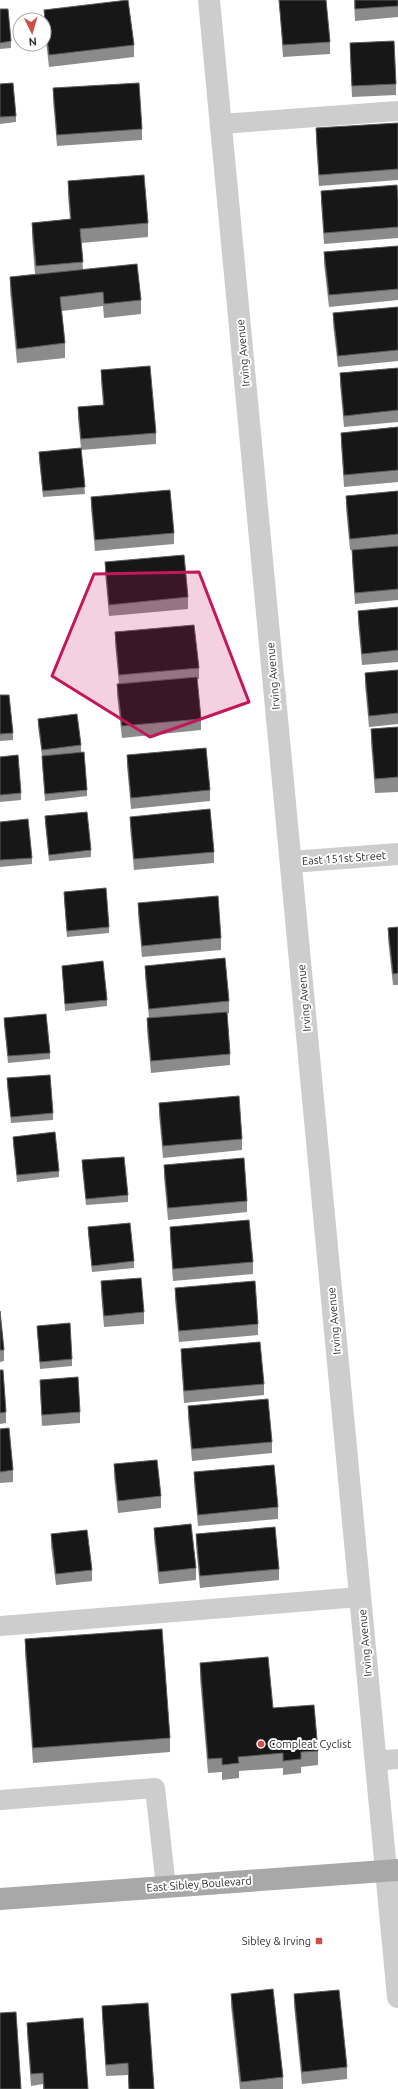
<svg xmlns="http://www.w3.org/2000/svg" width="398" height="2089" font-family="Ubuntu,sans-serif">
<rect width="100%" height="100%" fill="#fff"/>
<g fill="none" stroke-linecap="round" stroke-linejoin="round">
<g stroke="#cdcdcd" stroke-width="20">
<path d="M 221,124 L 398,111"/>
<path d="M 0,1626 L 360,1597"/>
<path d="M 376,1761 L 398,1759"/>
<path d="M 0,1800 L 155,1788 L 166,1887"/>
</g>
<g stroke="#cdcdcd" stroke-width="22">
<path d="M 209,0 L 398,1997"/>
<path d="M 291,862 L 398,854"/>
</g>
<path stroke="#a8a8a8" stroke-width="22" d="M 0,1899 L 398,1870"/>
</g>
<g fill="#8b8b8b">
<path d="M 279,0 L 326,0 L 330,42 L 330,54 L 283,57 Z"/>
<path d="M 354,0 L 398,0 L 398,17 L 355,21 Z"/>
<path d="M 0,9 L 11,41 L 11,48 L 0,49 Z"/>
<path d="M 44,10 L 134,45 L 134,57 L 49,67 L 44,24 Z"/>
<path d="M 350,43 L 396,84 L 396,95 L 352,97 L 350,54 Z"/>
<path d="M 0,84 L 16,116 L 16,122 L 0,124 Z"/>
<path d="M 53,88 L 142,129 L 142,140 L 57,146 L 53,100 Z"/>
<path d="M 398,123 L 398,180 L 319,186 L 316,140 L 316,128 Z"/>
<path d="M 68,181 L 148,223 L 148,237 L 81,243 L 83,269 L 141,300 L 141,314 L 104,318 L 103,306 L 62,311 L 65,343 L 65,358 L 17,363 L 10,291 L 10,277 L 35,274 L 32,237 L 32,223 L 70,219 L 68,196 Z"/>
<path d="M 321,191 L 398,199 L 398,238 L 324,244 L 321,202 Z"/>
<path d="M 398,246 L 398,300 L 329,307 L 324,264 L 324,252 Z"/>
<path d="M 398,307 L 398,361 L 338,367 L 333,324 L 333,313 Z"/>
<path d="M 398,368 L 398,422 L 344,427 L 340,385 L 340,373 Z"/>
<path d="M 101,370 L 156,433 L 156,444 L 81,450 L 85,494 L 43,497 L 39,459 L 39,452 L 81,448 L 78,419 L 78,407 L 103,405 L 101,381 Z"/>
<path d="M 398,427 L 398,482 L 344,487 L 341,444 L 341,433 Z"/>
<path d="M 398,491 L 398,600 L 355,604 L 352,561 L 352,550 L 350,550 L 346,508 L 346,496 Z"/>
<path d="M 91,497 L 174,533 L 174,544 L 95,551 L 91,509 Z"/>
<path d="M 105,562 L 188,597 L 188,609 L 109,616 L 105,573 Z"/>
<path d="M 398,607 L 398,662 L 362,665 L 358,622 L 358,611 Z"/>
<path d="M 115,632 L 199,668 L 199,679 L 197,679 L 201,719 L 201,730 L 122,738 L 117,695 L 117,684 L 119,684 L 115,644 Z"/>
<path d="M 398,670 L 398,724 L 369,727 L 365,685 L 365,673 Z"/>
<path d="M 0,695 L 13,733 L 13,740 L 0,741 Z"/>
<path d="M 38,719 L 81,745 L 81,752 L 87,790 L 87,796 L 45,801 L 42,762 L 42,756 L 38,726 Z"/>
<path d="M 398,727 L 398,792 L 375,793 L 371,743 L 371,729 Z"/>
<path d="M 127,755 L 210,790 L 210,801 L 131,809 L 127,766 Z"/>
<path d="M 0,757 L 21,793 L 21,800 L 0,802 Z"/>
<path d="M 45,816 L 91,850 L 91,857 L 49,861 L 45,823 Z"/>
<path d="M 130,817 L 214,852 L 214,863 L 134,870 L 130,828 Z"/>
<path d="M 0,822 L 32,858 L 32,864 L 0,867 Z"/>
<path d="M 64,892 L 109,927 L 109,933 L 67,937 L 64,899 Z"/>
<path d="M 138,903 L 221,938 L 221,950 L 142,957 L 138,914 Z"/>
<path d="M 398,927 L 398,985 L 393,985 L 388,939 L 388,928 Z"/>
<path d="M 62,966 L 107,1000 L 107,1006 L 65,1011 Z"/>
<path d="M 145,966 L 229,1001 L 229,1013 L 227,1013 L 230,1054 L 230,1065 L 151,1073 L 147,1030 L 147,1018 L 149,1018 L 145,977 Z"/>
<path d="M 4,1018 L 50,1053 L 50,1059 L 8,1063 L 4,1024 Z"/>
<path d="M 7,1078 L 53,1113 L 53,1120 L 11,1123 L 7,1085 Z"/>
<path d="M 159,1103 L 242,1139 L 242,1150 L 163,1158 L 159,1115 Z"/>
<path d="M 13,1137 L 59,1171 L 59,1177 L 17,1182 L 13,1143 Z"/>
<path d="M 82,1160 L 128,1195 L 128,1202 L 86,1205 L 82,1167 Z"/>
<path d="M 164,1165 L 247,1201 L 247,1212 L 168,1220 L 164,1177 Z"/>
<path d="M 88,1227 L 134,1261 L 134,1268 L 92,1272 L 88,1233 Z"/>
<path d="M 170,1227 L 253,1262 L 253,1274 L 173,1281 L 170,1238 Z"/>
<path d="M 101,1281 L 144,1312 L 144,1324 L 104,1327 L 101,1293 Z"/>
<path d="M 175,1288 L 258,1324 L 258,1335 L 179,1342 L 175,1300 Z"/>
<path d="M 0,1311 L 4,1350 L 4,1361 L 0,1362 Z"/>
<path d="M 37,1326 L 72,1359 L 72,1366 L 40,1369 Z"/>
<path d="M 181,1349 L 264,1384 L 264,1395 L 184,1403 L 181,1360 Z"/>
<path d="M 0,1370 L 6,1412 L 6,1423 L 0,1424 Z"/>
<path d="M 40,1380 L 80,1412 L 80,1423 L 42,1426 L 40,1391 Z"/>
<path d="M 188,1406 L 272,1442 L 272,1453 L 192,1461 L 188,1418 Z"/>
<path d="M 0,1429 L 13,1470 L 13,1482 L 0,1483 Z"/>
<path d="M 114,1464 L 161,1496 L 161,1508 L 118,1513 L 114,1476 Z"/>
<path d="M 194,1472 L 278,1507 L 278,1519 L 198,1526 L 194,1483 Z"/>
<path d="M 154,1528 L 196,1568 L 196,1580 L 159,1584 L 154,1539 Z"/>
<path d="M 51,1534 L 92,1570 L 92,1581 L 56,1585 L 51,1546 Z"/>
<path d="M 196,1534 L 279,1569 L 279,1580 L 200,1588 L 196,1545 Z"/>
<path d="M 25,1639 L 170,1738 L 170,1752 L 33,1763 L 25,1653 Z"/>
<path d="M 200,1663 L 273,1708 L 318,1751 L 318,1765 L 301,1767 L 301,1773 L 283,1775 L 283,1768 L 239,1771 L 239,1778 L 222,1780 L 222,1772 L 208,1773 L 200,1678 Z"/>
<path d="M 231,1994 L 283,2077 L 283,2089 L 240,2089 L 231,2006 Z"/>
<path d="M 294,1994 L 347,2067 L 347,2079 L 302,2084 L 294,2006 Z"/>
<path d="M 102,2006 L 154,2089 L 129,2089 L 128,2075 L 106,2076 L 102,2017 Z"/>
<path d="M 27,2023 L 88,2089 L 43,2089 L 43,2084 L 31,2086 L 27,2034 Z"/>
</g>
<g fill="#171717" stroke="#5d5d5d">
<path d="M 128,0 L 134,45 L 49,55 L 44,10 Z"/>
<path d="M 279,0 L 326,0 L 330,42 L 283,45 Z"/>
<path d="M 355,0 L 398,0 L 398,6 L 355,9 Z"/>
<path d="M 0,9 L 8,9 L 11,41 L 0,43 Z"/>
<path d="M 394,41 L 396,84 L 352,86 L 350,43 Z"/>
<path d="M 13,83 L 16,116 L 0,117 L 0,84 Z"/>
<path d="M 139,83 L 142,129 L 57,135 L 53,88 Z"/>
<path d="M 398,123 L 398,169 L 319,175 L 316,128 Z"/>
<path d="M 144,175 L 148,223 L 80,229 L 83,262 L 36,266 L 32,223 L 71,219 L 68,181 Z"/>
<path d="M 397,185 L 398,199 L 398,227 L 324,233 L 321,191 Z"/>
<path d="M 398,246 L 398,289 L 329,295 L 324,252 Z"/>
<path d="M 137,264 L 141,300 L 104,304 L 103,292 L 60,297 L 65,343 L 17,349 L 10,277 Z"/>
<path d="M 398,307 L 398,350 L 338,356 L 333,313 Z"/>
<path d="M 150,366 L 156,433 L 81,439 L 78,407 L 104,405 L 101,370 Z"/>
<path d="M 398,368 L 398,410 L 344,416 L 340,373 Z"/>
<path d="M 398,427 L 398,470 L 344,475 L 341,433 Z"/>
<path d="M 81,448 L 85,487 L 43,491 L 39,452 Z"/>
<path d="M 170,490 L 174,533 L 95,540 L 91,497 Z"/>
<path d="M 398,491 L 398,534 L 350,539 L 346,496 Z"/>
<path d="M 398,546 L 398,589 L 355,593 L 352,550 Z"/>
<path d="M 184,555 L 188,597 L 109,605 L 105,562 Z"/>
<path d="M 398,607 L 398,650 L 362,654 L 358,611 Z"/>
<path d="M 194,625 L 199,668 L 119,675 L 115,632 Z"/>
<path d="M 398,670 L 398,713 L 369,716 L 365,673 Z"/>
<path d="M 197,677 L 201,719 L 122,726 L 117,684 Z"/>
<path d="M 0,695 L 9,695 L 13,733 L 0,734 Z"/>
<path d="M 77,714 L 81,745 L 42,750 L 38,719 Z"/>
<path d="M 398,727 L 398,777 L 375,779 L 371,729 Z"/>
<path d="M 206,748 L 210,790 L 131,798 L 127,755 Z"/>
<path d="M 84,752 L 87,790 L 45,794 L 42,756 Z"/>
<path d="M 18,755 L 21,793 L 0,795 L 0,757 Z"/>
<path d="M 210,809 L 214,852 L 134,859 L 130,817 Z"/>
<path d="M 87,812 L 91,850 L 49,855 L 45,816 Z"/>
<path d="M 28,819 L 32,858 L 0,860 L 0,822 Z"/>
<path d="M 106,888 L 109,927 L 67,931 L 64,892 Z"/>
<path d="M 218,896 L 221,938 L 142,946 L 138,903 Z"/>
<path d="M 398,927 L 398,973 L 393,974 L 388,928 Z"/>
<path d="M 225,958 L 229,1001 L 149,1009 L 145,966 Z"/>
<path d="M 103,961 L 107,1000 L 65,1004 L 62,966 Z"/>
<path d="M 227,1012 L 230,1054 L 151,1061 L 147,1018 Z"/>
<path d="M 46,1014 L 50,1053 L 8,1056 L 4,1018 Z"/>
<path d="M 50,1075 L 53,1113 L 11,1117 L 7,1078 Z"/>
<path d="M 239,1096 L 242,1139 L 163,1146 L 159,1103 Z"/>
<path d="M 55,1132 L 59,1171 L 17,1175 L 13,1137 Z"/>
<path d="M 124,1157 L 128,1195 L 86,1199 L 82,1160 Z"/>
<path d="M 244,1158 L 247,1201 L 168,1208 L 164,1165 Z"/>
<path d="M 249,1220 L 253,1262 L 173,1269 L 170,1227 Z"/>
<path d="M 130,1223 L 134,1261 L 92,1266 L 88,1227 Z"/>
<path d="M 141,1278 L 144,1312 L 104,1316 L 101,1281 Z"/>
<path d="M 255,1281 L 258,1324 L 179,1331 L 175,1288 Z"/>
<path d="M 0,1311 L 4,1350 L 0,1350 Z"/>
<path d="M 70,1323 L 72,1359 L 40,1362 L 37,1326 Z"/>
<path d="M 260,1342 L 264,1384 L 184,1391 L 181,1349 Z"/>
<path d="M 0,1370 L 3,1370 L 6,1412 L 0,1413 Z"/>
<path d="M 78,1377 L 80,1412 L 42,1415 L 40,1380 Z"/>
<path d="M 268,1399 L 272,1442 L 192,1449 L 188,1406 Z"/>
<path d="M 9,1428 L 13,1470 L 0,1472 L 0,1429 Z"/>
<path d="M 157,1460 L 161,1496 L 118,1501 L 114,1464 Z"/>
<path d="M 274,1465 L 278,1507 L 198,1515 L 194,1472 Z"/>
<path d="M 191,1524 L 196,1568 L 159,1572 L 154,1528 Z"/>
<path d="M 275,1527 L 279,1569 L 200,1576 L 196,1534 Z"/>
<path d="M 87,1530 L 92,1570 L 56,1574 L 51,1534 Z"/>
<path d="M 162,1629 L 170,1738 L 33,1748 L 25,1639 Z"/>
<path d="M 268,1657 L 273,1708 L 314,1705 L 318,1751 L 301,1752 L 301,1759 L 283,1761 L 283,1753 L 238,1757 L 239,1763 L 222,1765 L 222,1758 L 208,1759 L 200,1663 Z"/>
<path d="M 273,1989 L 283,2077 L 241,2082 L 231,1994 Z"/>
<path d="M 339,1990 L 347,2067 L 302,2072 L 294,1994 Z"/>
<path d="M 148,2003 L 154,2089 L 129,2089 L 128,2063 L 106,2065 L 102,2006 Z"/>
<path d="M 16,2012 L 21,2089 L 0,2089 L 0,2013 Z"/>
<path d="M 83,2018 L 88,2089 L 44,2089 L 43,2073 L 31,2074 L 27,2023 Z"/>
</g>
<path fill="#c2185b" fill-opacity="0.2" stroke="#c2185b" stroke-width="3" stroke-linejoin="round" d="M 199,572 L 249,702 L 150,737 L 52,676 L 94,574 Z"/>
<g fill="#d14e48" stroke="#fff" stroke-width="1.5">
<circle cx="261" cy="1744" r="4"/>
<rect x="315" y="1937" width="8" height="8" rx="2"/>
</g>
<g text-anchor="middle" dominant-baseline="central" stroke-width="4" stroke-linejoin="round" paint-order="stroke">
<g font-size="11" fill="#303030" stroke="#fff">
<text transform="translate(243 353) rotate(-95)">Irving Avenue</text>
<text transform="translate(273 676) rotate(-95)">Irving Avenue</text>
<text transform="translate(344 858) rotate(-4)">East 151st Street</text>
<text transform="translate(304 998) rotate(-95)">Irving Avenue</text>
<text transform="translate(334 1321) rotate(-95)">Irving Avenue</text>
<text transform="translate(365 1643) rotate(-95)">Irving Avenue</text>
<text transform="translate(199 1884) rotate(-4)">East Sibley Boulevard</text>
</g>
<g font-size="11" fill="#303030" stroke="#fff" text-anchor="start">
<text x="269" y="1744">Compleat Cyclist</text>
<text x="311" y="1941" text-anchor="end">Sibley &amp; Irving</text>
</g>
</g>
<g transform="translate(32 32) rotate(175)"><circle r="19" fill="#ffffff" stroke="#acacac"/>
<path d="M0-3L7 15L0 10L-7 15Z" fill="#d14e48"/>
<text y="-6" font-size="11" font-weight="bold" text-anchor="middle" fill="#303030">N</text>
</g>
</svg>
